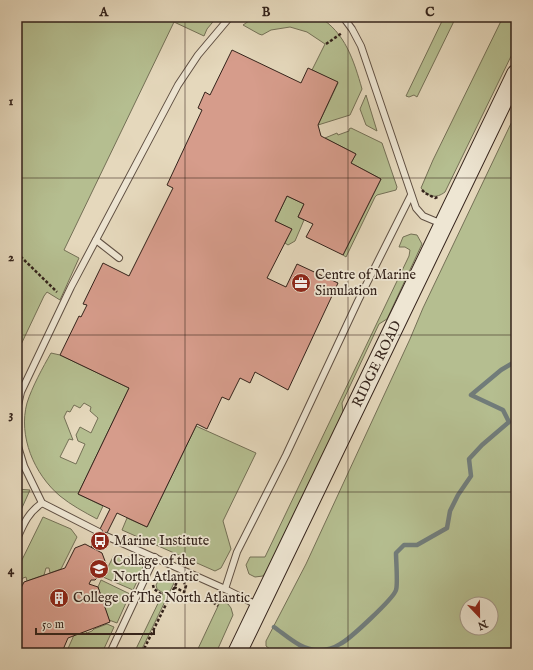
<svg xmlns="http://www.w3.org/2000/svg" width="533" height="670" font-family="'IM FELL English',serif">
<rect width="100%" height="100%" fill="#e5d8bc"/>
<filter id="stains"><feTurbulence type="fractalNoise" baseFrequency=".005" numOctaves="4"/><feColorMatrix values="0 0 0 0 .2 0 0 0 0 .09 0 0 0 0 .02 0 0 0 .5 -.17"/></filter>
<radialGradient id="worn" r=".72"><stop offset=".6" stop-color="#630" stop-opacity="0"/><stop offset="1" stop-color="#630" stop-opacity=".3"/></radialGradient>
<g fill="#b5be90" stroke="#747056" fill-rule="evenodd">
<path d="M 17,17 L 217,17 L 207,29 L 204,36 L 174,22 L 64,250 L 79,258 L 60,300 L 47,292 L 44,296 L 17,353 Z"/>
<path d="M 255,17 L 319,17 C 345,32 354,61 362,89 L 350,115 L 318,125 L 338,83 L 312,70 L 325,44 L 307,32 L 290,27 L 271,30 L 262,35 L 259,34 L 243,25 Z"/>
<path d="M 444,17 L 456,17 L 417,97 L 414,95 L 409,97 L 406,96 Z"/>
<path d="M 503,17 L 516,17 L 516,46 L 445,192 C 436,199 428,197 421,188 L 433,160 Z"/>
<path d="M 366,95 L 377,131 L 366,125 L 360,109 Z"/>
<path d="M 516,113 L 516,653 L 275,653 L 266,646 L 266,641 L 306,564 L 410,339 L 423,308 ZM 467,604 L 491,604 L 491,628 L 467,628 Z"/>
<path d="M 351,128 L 382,143 L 397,187 L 396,190 L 377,195 L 375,197 L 346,257 L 343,255 L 381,179 L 351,163 L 356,154 L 325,138 L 337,133 L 338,135 L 349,131 L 349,129 Z"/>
<path d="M 287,196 L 304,204 L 298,217 L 304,220 L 295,241 L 288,245 L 285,243 L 291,229 L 275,221 Z"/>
<path d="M 411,234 L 417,235 L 422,244 L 387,319 L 379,324 L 342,403 L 343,412 L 342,418 L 268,569 L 263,576 L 255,577 L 249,574 L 246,565 L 250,557 L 265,557 L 409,256 L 410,250 L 405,247 L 399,247 L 403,237 Z"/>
<path d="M 51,353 L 60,355 L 129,388 L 78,494 L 103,506 L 97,519 C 84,512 71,505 60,496 C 34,474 18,436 27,403 C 32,387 43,367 51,353 ZM 84,403 L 91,407 L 90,411 L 98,418 L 91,433 L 80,427 L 76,435 L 78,441 L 85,444 L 76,464 L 60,457 L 69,439 L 73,440 L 64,417 L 67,411 L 70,412 L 74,405 L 80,408 Z"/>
<path d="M 196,426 L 256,453 L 223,521 L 231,549 L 221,568 L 215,571 L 122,530 L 127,518 L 147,527 Z"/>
<path d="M 17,489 L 30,490 L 17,519 Z"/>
<path d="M 43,517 L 71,529 L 77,537 L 61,569 L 50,573 L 49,568 L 46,568 L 44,575 L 27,581 L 26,577 L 23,578 L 21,581 L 22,585 L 21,587 L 17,585 L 17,570 Z"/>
<path d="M 114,555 L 122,558 L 129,557 L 142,564 L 143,569 L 133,590 L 103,577 Z"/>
<path d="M 164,575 L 172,580 L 174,583 L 140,653 L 134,653 L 163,593 L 157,589 L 156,585 L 161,576 Z"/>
<path d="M 101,580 L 130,594 L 117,623 L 109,620 L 104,606 L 106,603 L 105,600 L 102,599 L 98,587 Z"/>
<path d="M 214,599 L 218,599 L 228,604 L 231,608 L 233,615 L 216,653 L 196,653 L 219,604 L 213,601 Z"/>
<path d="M 107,624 L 114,627 L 102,653 L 66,653 L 74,635 L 85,631 L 87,633 L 92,631 L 94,629 Z"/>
</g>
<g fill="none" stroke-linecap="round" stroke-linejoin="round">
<path stroke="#717c7a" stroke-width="4.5" d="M 274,627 C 287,636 302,651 319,650 C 326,650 334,648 340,644 C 349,640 394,598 396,590 C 398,585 396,560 396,553 L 404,545 L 417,545 L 447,528 L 450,511 L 458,495 L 471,476 L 469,459 L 482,445 L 509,422 L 503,410 L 471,395 L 501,370 L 516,361"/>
</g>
<g fill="#d69c8b" stroke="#34231b">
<path d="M 232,50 L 301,83 L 308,68 L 338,82 L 318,125 L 321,136 L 356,154 L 351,163 L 381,179 L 343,255 L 306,237 L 313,224 L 298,217 L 304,204 L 287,196 L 275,221 L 292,229 L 267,278 L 286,287 L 297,264 L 338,283 L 288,390 L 255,372 L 250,383 L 240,378 L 229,400 L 222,397 L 207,429 L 197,424 L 147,527 L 117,513 L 98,551 L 91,547 L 110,509 L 78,494 L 129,388 L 60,355 L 79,316 L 81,317 L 87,305 L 83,304 L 103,263 L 129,276 L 173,188 L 167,185 L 202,110 L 198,108 L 205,92 L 210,95 Z"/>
<path d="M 85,544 L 102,553 L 105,561 L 101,569 L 97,567 L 95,572 L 97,573 L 98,577 L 95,580 L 91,580 L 89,584 L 98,587 L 110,622 L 68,638 L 62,652 L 57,649 L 56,653 L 17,653 L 17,596 L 24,582 L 65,568 L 75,548 Z"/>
</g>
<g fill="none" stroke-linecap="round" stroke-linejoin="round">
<defs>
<g id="lane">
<path d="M 343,17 L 352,29 L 361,46 L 416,208 L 423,216 L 442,224"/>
<path d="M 96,240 L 119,258"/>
<path d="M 17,410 L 21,392 L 71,287 L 178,85 L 198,55 L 230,17"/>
<path d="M 17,443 L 24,466 L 42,503 L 99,532"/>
<path d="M 106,536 L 225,589 L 259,606"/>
<path d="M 17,539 C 24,523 28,513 42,503"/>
<path d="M 225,589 L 237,552 L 286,455 L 358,301 L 411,195"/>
<path d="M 110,653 L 155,557"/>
</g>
<path id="secondary" d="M 237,653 L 516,74"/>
</defs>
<use href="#lane" stroke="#605043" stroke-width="8"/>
<use href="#secondary" stroke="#34231b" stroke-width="20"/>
<g stroke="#34231b" stroke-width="2.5" stroke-dasharray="3 2" stroke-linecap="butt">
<path d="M 326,44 L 342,33"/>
<path d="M 513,58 L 516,52"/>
<path d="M 422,190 L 425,193 L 435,198 L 438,197"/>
<path d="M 17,253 L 57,292"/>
<path d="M 96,546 L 97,545"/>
<path d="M 153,585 L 154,589 L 162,595"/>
<path d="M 174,587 L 184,592 L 186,586 L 184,583"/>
<path d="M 17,594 L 19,595"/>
<path d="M 215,596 L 212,597 L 211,601 L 218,606"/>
<path d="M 142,653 L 178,580"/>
</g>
<use href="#lane" stroke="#eee6d3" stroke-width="6"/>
<use href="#secondary" stroke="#eee6d3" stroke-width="18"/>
</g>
<path fill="none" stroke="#34231b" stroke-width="1" stroke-opacity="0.55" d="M 185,17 L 185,653M 348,17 L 348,653M 17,178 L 516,178M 17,335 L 516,335M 17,492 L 516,492"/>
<defs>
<symbol id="office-disc" viewBox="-11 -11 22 22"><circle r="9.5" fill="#8f2418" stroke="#eee6d3"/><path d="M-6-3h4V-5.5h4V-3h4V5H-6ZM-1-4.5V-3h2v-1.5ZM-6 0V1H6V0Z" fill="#fff"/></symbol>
<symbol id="bus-disc" viewBox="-11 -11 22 22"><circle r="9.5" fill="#8f2418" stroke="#eee6d3"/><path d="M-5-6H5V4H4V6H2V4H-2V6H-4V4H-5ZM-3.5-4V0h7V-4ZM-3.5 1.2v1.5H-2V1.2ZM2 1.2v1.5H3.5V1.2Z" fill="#fff"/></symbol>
<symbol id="university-disc" viewBox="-11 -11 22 22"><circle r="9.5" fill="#8f2418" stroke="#eee6d3"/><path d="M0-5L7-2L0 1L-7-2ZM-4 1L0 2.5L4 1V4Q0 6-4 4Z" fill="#fff"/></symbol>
<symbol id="building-disc" viewBox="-11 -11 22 22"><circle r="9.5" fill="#8f2418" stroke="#eee6d3"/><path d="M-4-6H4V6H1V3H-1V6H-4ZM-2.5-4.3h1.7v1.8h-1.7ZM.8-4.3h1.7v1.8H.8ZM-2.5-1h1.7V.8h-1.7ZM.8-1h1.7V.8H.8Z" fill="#fff"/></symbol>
</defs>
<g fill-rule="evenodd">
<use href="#office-disc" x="290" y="272" width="22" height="22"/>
<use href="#bus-disc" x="89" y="530" width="22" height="22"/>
<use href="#university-disc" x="88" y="558" width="22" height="22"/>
<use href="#building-disc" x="48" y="587" width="22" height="22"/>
</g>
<g text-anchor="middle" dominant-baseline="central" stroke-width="3.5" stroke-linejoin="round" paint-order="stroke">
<g font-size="14" fill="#34231b" stroke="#eee6d3" text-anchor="start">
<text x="315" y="275">Centre of Marine<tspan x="315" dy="16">Simulation</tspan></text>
<text x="114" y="541">Marine Institute</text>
<text x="113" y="561">Collage of the<tspan x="113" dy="16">North Atlantic</tspan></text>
<text x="73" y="598">College of The North Atlantic</text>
</g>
<g font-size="14" fill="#34231b" stroke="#eee6d3">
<text transform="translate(377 364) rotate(-64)">RIDGE ROAD</text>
</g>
</g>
<rect width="533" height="670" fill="none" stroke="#e5d8bc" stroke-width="44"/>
<g transform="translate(479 616) rotate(158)"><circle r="19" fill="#eee6d3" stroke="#a49889"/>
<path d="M0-3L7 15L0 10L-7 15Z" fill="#8f2418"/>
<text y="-6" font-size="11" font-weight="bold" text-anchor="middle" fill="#34231b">N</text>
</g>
<path d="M36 628v6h118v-6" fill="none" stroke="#34231b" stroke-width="2"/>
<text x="42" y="628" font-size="12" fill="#34231b" stroke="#eee6d3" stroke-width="3" paint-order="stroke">50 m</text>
<rect x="22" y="22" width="489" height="626" fill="none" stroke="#34231b" stroke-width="1.5"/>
<g font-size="13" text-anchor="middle" font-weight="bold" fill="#34231b">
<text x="104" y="16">A</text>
<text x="266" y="16">B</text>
<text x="430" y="16">C</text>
<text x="11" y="105">1</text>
<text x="11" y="261">2</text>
<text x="11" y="418">3</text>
<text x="11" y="574">4</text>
</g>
<rect width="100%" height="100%" filter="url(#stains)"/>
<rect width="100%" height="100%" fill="url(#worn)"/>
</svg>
